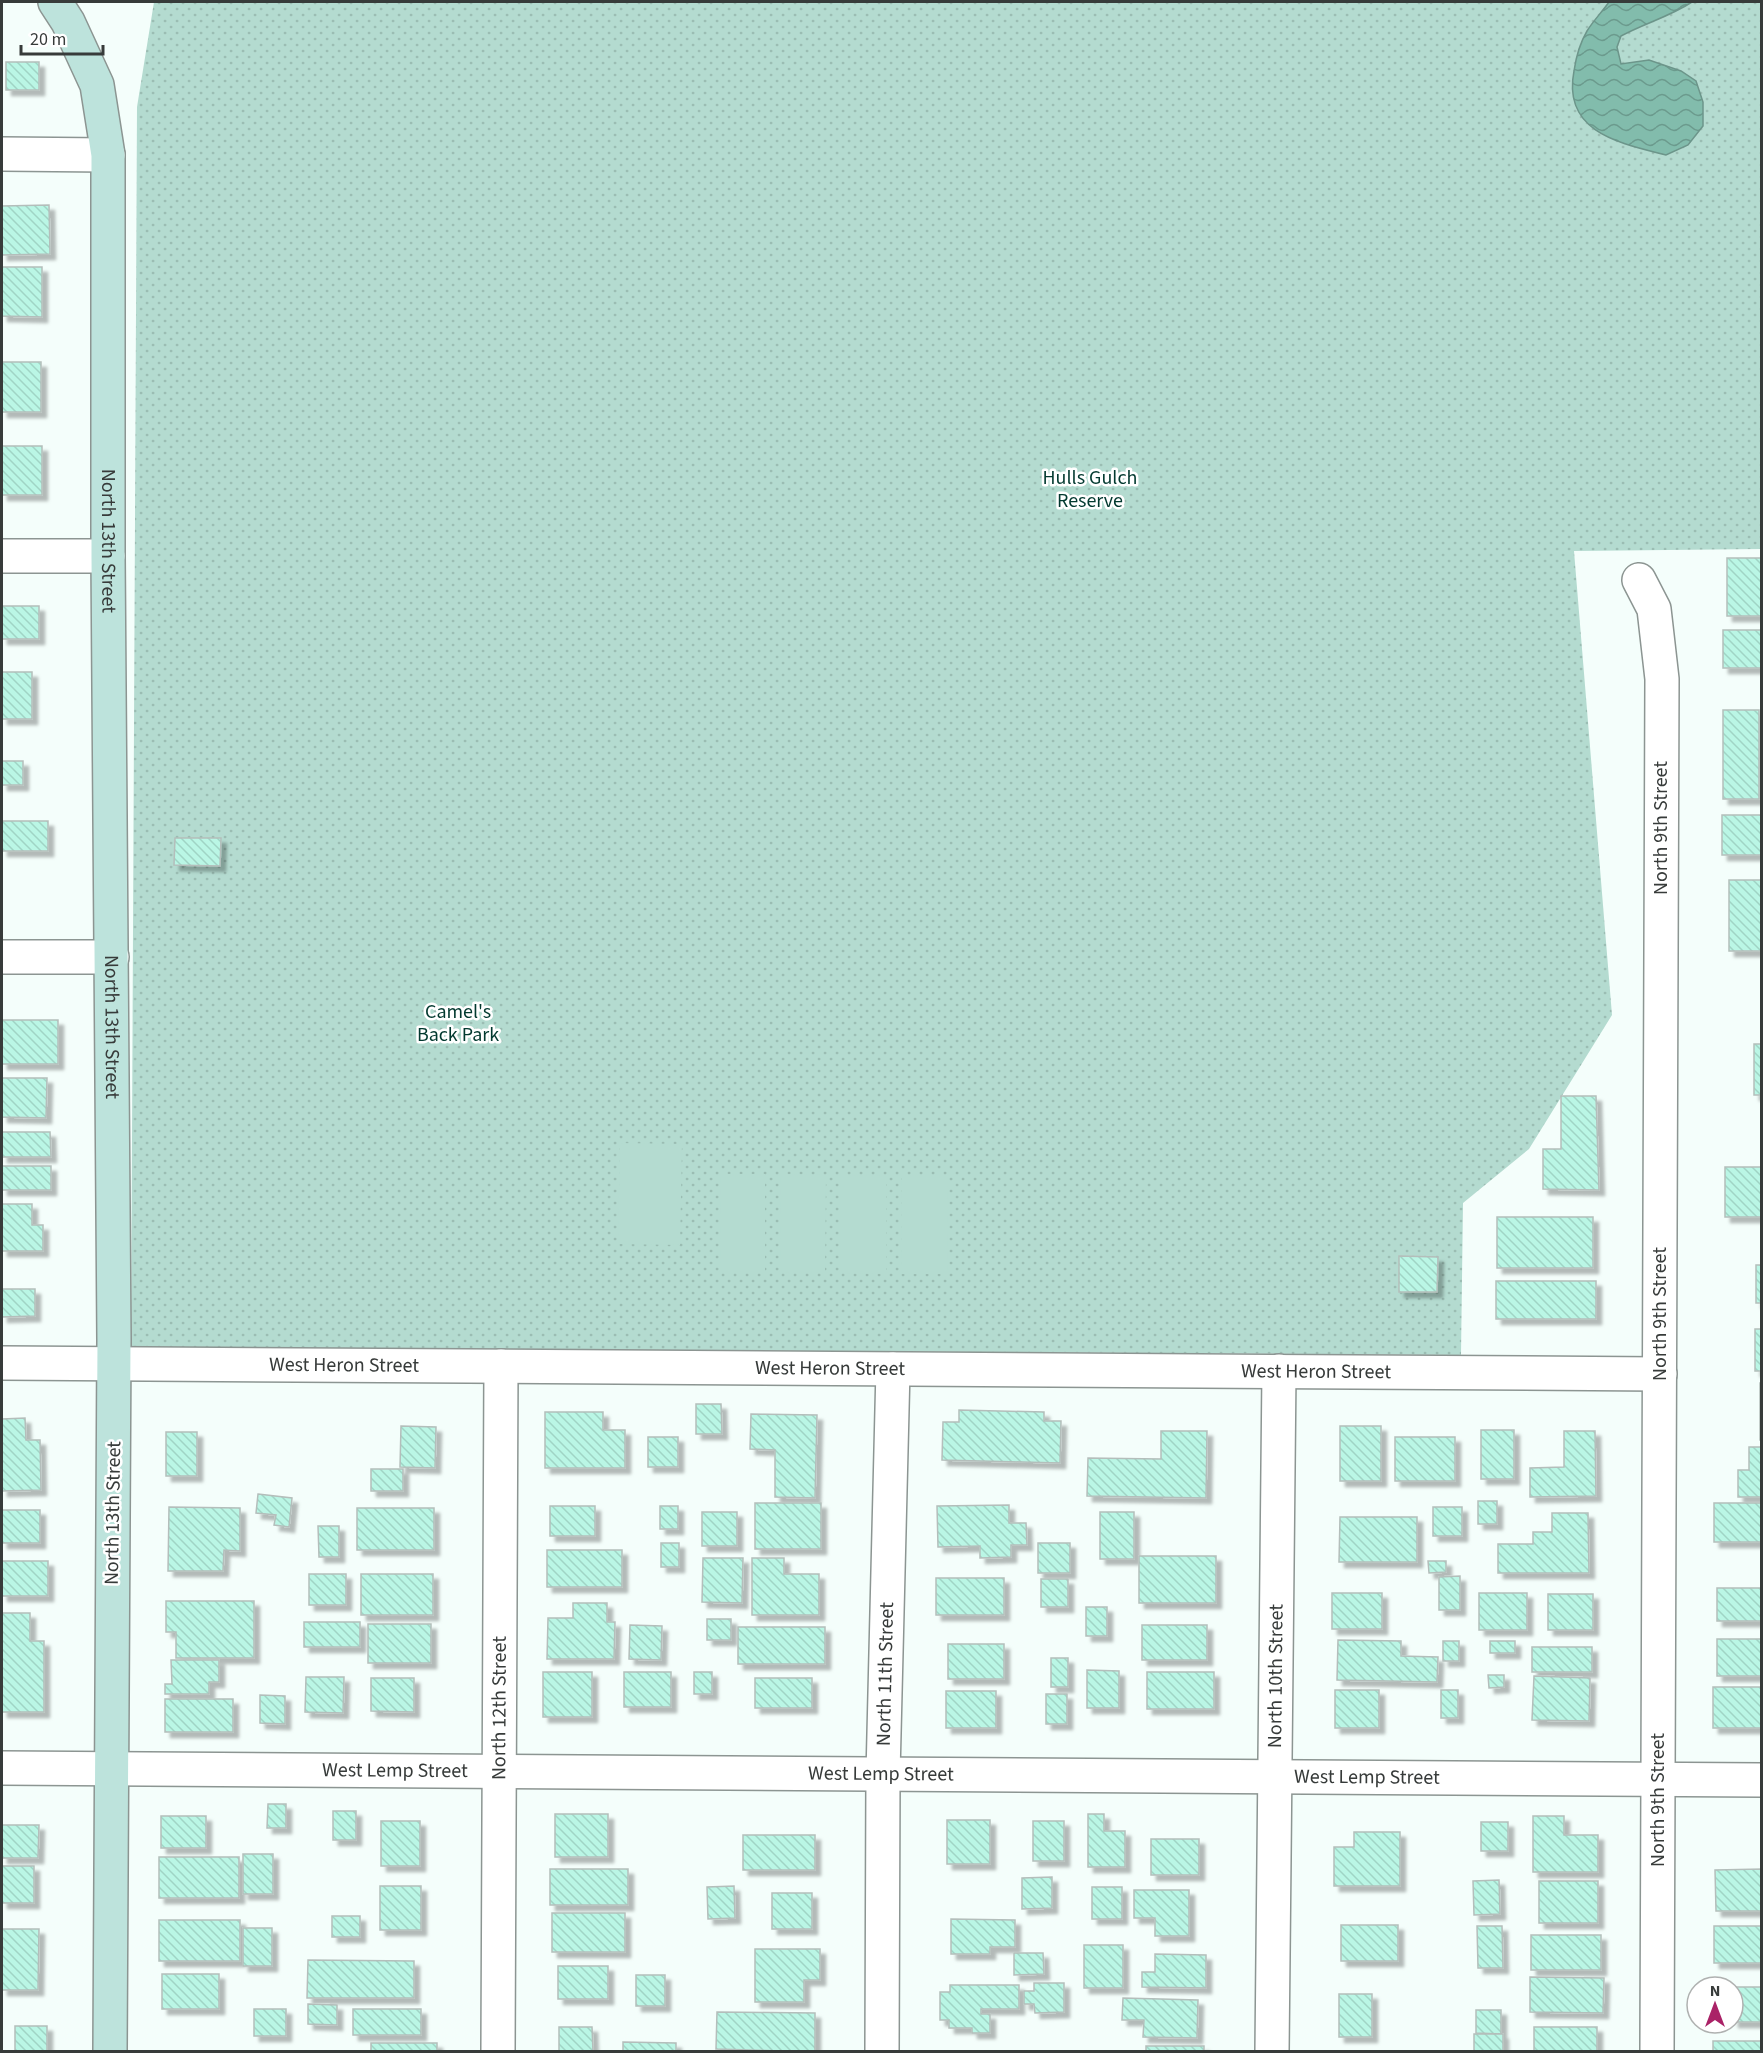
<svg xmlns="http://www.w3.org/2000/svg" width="1763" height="2053" font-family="'Source Sans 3',sans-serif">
<defs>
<pattern id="park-dots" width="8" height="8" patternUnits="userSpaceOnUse" patternTransform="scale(1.5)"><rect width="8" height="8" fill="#b4dbd0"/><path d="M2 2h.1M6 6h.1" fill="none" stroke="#9bbdb3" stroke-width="1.8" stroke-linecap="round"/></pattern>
<pattern id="water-waves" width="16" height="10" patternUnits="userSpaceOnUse" patternTransform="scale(1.5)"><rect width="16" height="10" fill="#82bcac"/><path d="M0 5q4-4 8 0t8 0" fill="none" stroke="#6b9a8d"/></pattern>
<pattern id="building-back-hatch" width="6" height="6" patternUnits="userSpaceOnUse" patternTransform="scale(1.5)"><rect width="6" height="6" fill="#baf6e5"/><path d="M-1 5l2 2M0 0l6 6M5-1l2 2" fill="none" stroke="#a0d4c5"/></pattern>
<filter id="shadow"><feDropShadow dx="5.5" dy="5.5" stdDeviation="1.5" flood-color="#0004"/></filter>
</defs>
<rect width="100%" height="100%" fill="#f4fefb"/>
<path fill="url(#park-dots)" d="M 154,2 L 1761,2 L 1761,549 L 1574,551 L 1612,1015 L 1529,1149 L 1463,1203 L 1461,1355 L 131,1347 L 137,107 Z"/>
<g fill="#b4dbd0">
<path d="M 620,1143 L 682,1144 L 680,1245 L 618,1244 Z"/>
<path d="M 721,1174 L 765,1174 L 765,1272 L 720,1272 Z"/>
<path d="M 781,1174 L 826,1175 L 825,1273 L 780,1272 Z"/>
<path d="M 841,1175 L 886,1176 L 886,1274 L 841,1273 Z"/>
<path d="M 902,1177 L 948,1177 L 947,1274 L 901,1274 Z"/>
</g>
<path fill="url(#water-waves)" stroke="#6c958a" stroke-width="1.5" d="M 1609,2 L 1692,2 C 1669,17 1645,23 1621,36 L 1617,47 L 1621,64 L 1649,60 L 1681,71 L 1696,81 L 1703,102 L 1703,126 L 1688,145 L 1666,155 C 1619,143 1562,132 1574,71 C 1576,57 1580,43 1587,31 C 1593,21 1602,12 1609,2 Z"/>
<g fill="url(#building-back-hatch)" stroke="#b4bebb" stroke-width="1.5" filter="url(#shadow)">
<rect x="6" y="62" width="33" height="28"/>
<path d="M 49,205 L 50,254 L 2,255 L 2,206 Z"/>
<path d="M 2,267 L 42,267 L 42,317 L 2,316 Z"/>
<rect x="2" y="362" width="39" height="50"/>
<rect x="2" y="446" width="40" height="49"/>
<rect x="1727" y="558" width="35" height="58"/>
<rect x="2" y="606" width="37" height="33"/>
<rect x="1723" y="630" width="39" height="38"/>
<rect x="2" y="672" width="30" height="47"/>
<rect x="1723" y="710" width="36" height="89"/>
<rect x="2" y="761" width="21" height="24"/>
<rect x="1722" y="815" width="40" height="40"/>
<rect x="2" y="821" width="46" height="30"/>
<path d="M 175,838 L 221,838 L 220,866 L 174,865 Z"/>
<rect x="1729" y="880" width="33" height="71"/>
<rect x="2" y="1020" width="56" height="44"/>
<rect x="1754" y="1044" width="8" height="51"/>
<path d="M 2,1078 L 47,1078 L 46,1118 L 2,1117 Z"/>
<path d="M 1561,1096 L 1596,1096 L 1599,1190 L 1543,1189 L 1543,1149 L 1561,1149 Z"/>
<path d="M 2,1132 L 50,1132 L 51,1157 L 2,1157 Z"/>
<rect x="2" y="1166" width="49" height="24"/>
<rect x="1725" y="1167" width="37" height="50"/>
<path d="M 2,1204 L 32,1204 L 32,1225 L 43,1225 L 43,1251 L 2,1251 Z"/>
<rect x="1497" y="1217" width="96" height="51"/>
<path d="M 1399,1256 L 1438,1257 L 1437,1292 L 1399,1292 Z"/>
<rect x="1756" y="1265" width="6" height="38"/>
<rect x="1496" y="1281" width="100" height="38"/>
<path d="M 2,1289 L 35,1289 L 35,1316 L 2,1317 Z"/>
<rect x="1755" y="1329" width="7" height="42"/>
<rect x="1760" y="1383" width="2" height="57"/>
<path d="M 696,1404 L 721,1404 L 722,1434 L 696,1434 Z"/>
<path d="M 959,1410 L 1044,1412 L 1044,1421 L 1061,1421 L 1060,1463 L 942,1460 L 943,1422 L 959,1422 Z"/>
<path d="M 545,1412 L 603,1412 L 603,1430 L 625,1430 L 625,1468 L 545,1468 Z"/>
<path d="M 751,1414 L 817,1415 L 815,1498 L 775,1497 L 775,1450 L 750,1449 Z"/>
<path d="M 25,1418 L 26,1440 L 40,1440 L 41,1490 L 2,1491 L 2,1419 Z"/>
<path d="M 401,1426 L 436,1427 L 435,1468 L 400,1467 Z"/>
<rect x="1340" y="1426" width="41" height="55"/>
<rect x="1481" y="1430" width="33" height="49"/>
<path d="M 1161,1431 L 1207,1431 L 1206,1498 L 1087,1496 L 1088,1458 L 1161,1459 Z"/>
<path d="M 1564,1431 L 1595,1431 L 1596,1496 L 1530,1497 L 1530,1468 L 1564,1467 Z"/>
<rect x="166" y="1432" width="31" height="44"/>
<rect x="648" y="1437" width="30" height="30"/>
<rect x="1395" y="1437" width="60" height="44"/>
<path d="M 1749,1447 L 1762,1447 L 1762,1497 L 1738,1497 L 1738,1470 L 1749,1470 Z"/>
<rect x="371" y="1469" width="32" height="22"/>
<path d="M 258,1494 L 292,1498 L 289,1527 L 274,1525 L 276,1515 L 256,1513 Z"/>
<rect x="1478" y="1501" width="19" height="23"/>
<rect x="755" y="1503" width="66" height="46"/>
<rect x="1714" y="1503" width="48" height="39"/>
<path d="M 1009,1505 L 1009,1523 L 1026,1523 L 1027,1545 L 1011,1545 L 1011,1557 L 980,1558 L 980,1546 L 938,1547 L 937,1506 Z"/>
<rect x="550" y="1506" width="45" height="30"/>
<rect x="660" y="1506" width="18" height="23"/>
<path d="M 169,1507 L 240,1508 L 240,1551 L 224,1550 L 223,1571 L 168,1571 Z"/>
<rect x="1433" y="1507" width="29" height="29"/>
<rect x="357" y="1508" width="77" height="42"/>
<rect x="2" y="1510" width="38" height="33"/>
<rect x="702" y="1512" width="35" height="34"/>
<rect x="1100" y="1512" width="34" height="47"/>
<path d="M 1552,1513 L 1588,1513 L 1589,1573 L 1498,1573 L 1498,1544 L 1533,1544 L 1533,1532 L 1552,1532 Z"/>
<path d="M 1340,1517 L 1417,1517 L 1417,1562 L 1339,1562 Z"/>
<path d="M 318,1526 L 339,1526 L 339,1557 L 319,1557 Z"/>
<rect x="661" y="1543" width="18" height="24"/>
<rect x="1038" y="1543" width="32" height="30"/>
<rect x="547" y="1550" width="75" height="37"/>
<rect x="1139" y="1556" width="77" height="47"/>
<path d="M 703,1558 L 743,1558 L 742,1603 L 702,1602 Z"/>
<path d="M 752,1558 L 784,1558 L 784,1574 L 819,1574 L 819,1615 L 752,1615 Z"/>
<rect x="2" y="1561" width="46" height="35"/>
<path d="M 1428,1561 L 1446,1561 L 1446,1572 L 1429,1573 Z"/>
<rect x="309" y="1574" width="37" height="31"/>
<rect x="361" y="1574" width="72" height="41"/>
<path d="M 1460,1576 L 1460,1610 L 1439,1610 L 1439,1577 Z"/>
<rect x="936" y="1578" width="68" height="37"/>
<rect x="1041" y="1579" width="27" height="28"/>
<rect x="1717" y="1588" width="45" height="33"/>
<rect x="1332" y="1593" width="50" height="36"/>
<rect x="1479" y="1593" width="48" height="37"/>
<rect x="1548" y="1594" width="45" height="36"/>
<path d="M 166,1601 L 254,1601 L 254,1658 L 176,1658 L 176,1632 L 166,1632 Z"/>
<path d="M 573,1603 L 607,1603 L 607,1622 L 615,1622 L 614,1659 L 547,1659 L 548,1618 L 573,1618 Z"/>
<rect x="1086" y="1607" width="21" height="29"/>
<path d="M 2,1613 L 30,1613 L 30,1641 L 44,1641 L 44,1712 L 2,1712 Z"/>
<rect x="707" y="1619" width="24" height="21"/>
<rect x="304" y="1622" width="56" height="25"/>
<rect x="368" y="1624" width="63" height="39"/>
<path d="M 630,1625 L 662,1626 L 661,1660 L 629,1659 Z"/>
<rect x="1142" y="1625" width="65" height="35"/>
<rect x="738" y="1627" width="87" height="37"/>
<rect x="1717" y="1639" width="45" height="37"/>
<path d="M 1338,1640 L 1401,1641 L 1401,1656 L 1438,1657 L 1437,1682 L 1337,1680 Z"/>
<rect x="1443" y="1641" width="16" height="20"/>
<rect x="1490" y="1641" width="25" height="12"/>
<rect x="948" y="1644" width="56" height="35"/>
<rect x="1532" y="1647" width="60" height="25"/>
<rect x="1051" y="1658" width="17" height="29"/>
<path d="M 171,1660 L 219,1660 L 219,1682 L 209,1682 L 209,1694 L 165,1694 L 165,1684 L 172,1684 Z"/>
<path d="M 1087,1670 L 1119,1671 L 1119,1708 L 1087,1708 Z"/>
<rect x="543" y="1672" width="49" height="45"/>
<rect x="624" y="1672" width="47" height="35"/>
<rect x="694" y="1672" width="18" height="22"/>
<rect x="1147" y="1672" width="67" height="37"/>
<path d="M 1488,1675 L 1504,1675 L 1504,1687 L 1489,1688 Z"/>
<path d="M 1534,1676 L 1590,1678 L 1589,1721 L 1532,1720 Z"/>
<path d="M 306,1677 L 344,1677 L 343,1713 L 305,1712 Z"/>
<path d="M 371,1678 L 414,1678 L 414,1712 L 371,1711 Z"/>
<rect x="755" y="1678" width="57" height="30"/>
<rect x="1713" y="1687" width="49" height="41"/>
<rect x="1335" y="1690" width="44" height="38"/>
<rect x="1441" y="1690" width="17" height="28"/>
<rect x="946" y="1691" width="50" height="37"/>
<rect x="1046" y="1694" width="21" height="30"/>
<path d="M 260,1695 L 285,1696 L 285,1724 L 260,1723 Z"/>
<rect x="165" y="1699" width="68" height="33"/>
<path d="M 268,1804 L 286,1804 L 286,1828 L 267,1828 Z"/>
<rect x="333" y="1811" width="23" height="29"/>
<rect x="555" y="1814" width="53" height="43"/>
<path d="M 1088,1814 L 1104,1814 L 1104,1831 L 1125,1831 L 1125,1867 L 1088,1867 Z"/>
<rect x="161" y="1816" width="45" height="32"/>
<path d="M 1533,1816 L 1564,1816 L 1564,1835 L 1598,1835 L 1598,1872 L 1533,1872 Z"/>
<rect x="947" y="1820" width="43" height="44"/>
<rect x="381" y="1821" width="39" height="45"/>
<rect x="1033" y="1821" width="31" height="40"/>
<rect x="1481" y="1822" width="27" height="29"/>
<path d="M 2,1825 L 39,1825 L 38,1858 L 2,1858 Z"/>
<path d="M 1354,1832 L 1400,1832 L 1400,1886 L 1334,1886 L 1334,1847 L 1354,1847 Z"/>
<rect x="743" y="1835" width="72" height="35"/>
<rect x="1151" y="1839" width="48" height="36"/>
<rect x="243" y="1854" width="30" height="40"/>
<rect x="159" y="1857" width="80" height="41"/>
<rect x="2" y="1866" width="32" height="37"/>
<rect x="550" y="1869" width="78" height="36"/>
<path d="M 1762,1869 L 1762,1911 L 1716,1911 L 1715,1870 Z"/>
<path d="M 1052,1877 L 1052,1908 L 1022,1909 L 1022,1878 Z"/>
<path d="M 1499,1880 L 1500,1914 L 1474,1915 L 1473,1881 Z"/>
<rect x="1539" y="1881" width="59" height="42"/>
<rect x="380" y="1886" width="41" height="44"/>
<path d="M 734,1886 L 735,1918 L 708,1919 L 707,1887 Z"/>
<rect x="1092" y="1887" width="30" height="32"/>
<path d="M 1134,1890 L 1189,1890 L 1189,1936 L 1155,1936 L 1155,1918 L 1134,1918 Z"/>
<rect x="772" y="1893" width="40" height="36"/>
<rect x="552" y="1913" width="73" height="39"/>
<rect x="332" y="1916" width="28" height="21"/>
<path d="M 951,1919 L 1015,1920 L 1015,1947 L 990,1947 L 990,1954 L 951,1954 Z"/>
<rect x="159" y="1920" width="81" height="41"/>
<rect x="1341" y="1925" width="57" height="36"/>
<path d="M 1477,1926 L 1502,1926 L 1503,1968 L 1478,1968 Z"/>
<rect x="1714" y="1926" width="48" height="37"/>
<rect x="243" y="1928" width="29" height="38"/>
<path d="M 2,1929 L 39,1929 L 38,1990 L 2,1990 Z"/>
<rect x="1531" y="1935" width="70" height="35"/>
<rect x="1084" y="1945" width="39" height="43"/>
<path d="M 755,1949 L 820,1949 L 820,1980 L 804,1980 L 804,2002 L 755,2002 Z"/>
<path d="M 1014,1953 L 1043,1953 L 1044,1974 L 1014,1975 Z"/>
<path d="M 1155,1954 L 1206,1955 L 1206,1988 L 1142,1987 L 1142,1972 L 1155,1972 Z"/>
<path d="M 308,1960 L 414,1961 L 414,1998 L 307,1998 Z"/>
<rect x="558" y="1966" width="50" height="33"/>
<rect x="162" y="1974" width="57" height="35"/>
<rect x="636" y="1975" width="29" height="31"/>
<path d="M 1530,1977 L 1604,1978 L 1603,2013 L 1530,2012 Z"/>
<path d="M 1034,1983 L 1064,1983 L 1064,2012 L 1035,2013 L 1034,2004 L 1024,2004 L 1024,1991 L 1034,1991 Z"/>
<path d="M 950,1985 L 1019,1985 L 1019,2009 L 981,2009 L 981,2014 L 990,2014 L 990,2033 L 972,2033 L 972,2028 L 949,2028 L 949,2020 L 940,2020 L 940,1992 L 950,1992 Z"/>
<path d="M 1714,1987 L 1762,1987 L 1762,2022 L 1733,2022 L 1733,1987 Z"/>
<rect x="1339" y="1994" width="33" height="43"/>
<path d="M 1123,1998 L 1198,2000 L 1197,2038 L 1143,2037 L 1144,2020 L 1122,2020 Z"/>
<path d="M 308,2004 L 337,2005 L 337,2025 L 308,2024 Z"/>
<rect x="254" y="2009" width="32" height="27"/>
<rect x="353" y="2009" width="68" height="26"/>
<path d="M 1476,2010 L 1501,2010 L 1501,2034 L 1476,2033 Z"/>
<path d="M 717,2012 L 815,2013 L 815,2052 L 716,2049 Z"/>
<rect x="15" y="2026" width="32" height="26"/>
<path d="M 559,2027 L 592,2027 L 593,2052 L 559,2052 Z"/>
<rect x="1534" y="2027" width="63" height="25"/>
<rect x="1474" y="2034" width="29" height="18"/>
<rect x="1713" y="2041" width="49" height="11"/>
<path d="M 623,2042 L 676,2043 L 676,2052 L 623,2052 Z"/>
<rect x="371" y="2043" width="66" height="9"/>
<rect x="1146" y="2046" width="58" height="6"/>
</g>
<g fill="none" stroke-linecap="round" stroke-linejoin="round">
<defs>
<g id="street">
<path d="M 2,154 L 108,155"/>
<path d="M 2,556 L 108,556"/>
<path d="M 1639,580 L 1654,609 L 1662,679 L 1657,2052"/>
<path d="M 2,957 L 112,957"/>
<path id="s1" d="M 2,1363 L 1660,1374"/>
<path id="s2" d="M 2,1768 L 1762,1780"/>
<path id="s3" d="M 498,2052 L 501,1366"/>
<path id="s4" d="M 882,2052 L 883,1774 L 893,1369"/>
<path id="s5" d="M 1272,2052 L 1279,1371"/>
</g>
<g id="secondary">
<path id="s6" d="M 55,2 L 68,22 L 97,85 L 108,155 L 108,556 L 114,1340 L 110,2052"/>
</g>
</defs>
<use href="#street" stroke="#8c9592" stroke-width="36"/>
<use href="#secondary" stroke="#8c9592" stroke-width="36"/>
<use href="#street" stroke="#fff" stroke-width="33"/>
<use href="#secondary" stroke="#bde3dc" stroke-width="33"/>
</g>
<g text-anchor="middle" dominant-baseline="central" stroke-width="5" stroke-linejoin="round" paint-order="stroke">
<g font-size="20" fill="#02392f" stroke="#fff">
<text x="1090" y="478">Hulls Gulch<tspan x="1090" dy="23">Reserve</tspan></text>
<text x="458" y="1012">Camel's<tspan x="458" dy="23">Back Park</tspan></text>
</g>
<g font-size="20" fill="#373b3a" stroke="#fff">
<text stroke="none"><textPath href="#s6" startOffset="550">North 13th Street</textPath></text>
<text transform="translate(1661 828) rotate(-90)">North 9th Street</text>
<text stroke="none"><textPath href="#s6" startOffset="1036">North 13th Street</textPath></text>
<text transform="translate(1660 1314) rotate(-90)">North 9th Street</text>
<text stroke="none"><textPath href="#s1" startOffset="342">West Heron Street</textPath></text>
<text stroke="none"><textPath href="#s1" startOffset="828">West Heron Street</textPath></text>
<text stroke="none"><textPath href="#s1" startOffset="1314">West Heron Street</textPath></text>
<text transform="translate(113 1513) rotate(-89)">North 13th Street</text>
<text stroke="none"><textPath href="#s4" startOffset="378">North 11th Street</textPath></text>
<text stroke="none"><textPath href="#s5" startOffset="376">North 10th Street</textPath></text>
<text stroke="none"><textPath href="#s3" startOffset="344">North 12th Street</textPath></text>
<text stroke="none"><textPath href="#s2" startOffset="393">West Lemp Street</textPath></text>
<text stroke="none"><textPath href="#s2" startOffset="879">West Lemp Street</textPath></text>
<text stroke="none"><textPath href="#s2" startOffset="1365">West Lemp Street</textPath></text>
<text transform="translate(1658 1800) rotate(-90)">North 9th Street</text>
</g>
</g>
<rect width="1763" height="2053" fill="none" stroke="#373b3a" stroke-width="6"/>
<g transform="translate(1715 2005)"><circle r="28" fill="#ffffff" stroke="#afb1b0" stroke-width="1.5"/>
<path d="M0-4.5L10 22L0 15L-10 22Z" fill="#aa2267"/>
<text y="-9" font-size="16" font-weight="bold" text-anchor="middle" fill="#373b3a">N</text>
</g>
<path d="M21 45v9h82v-9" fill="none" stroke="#373b3a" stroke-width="3"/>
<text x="30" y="45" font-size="18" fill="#373b3a" stroke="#ffffff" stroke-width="4.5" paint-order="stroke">20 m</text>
</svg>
